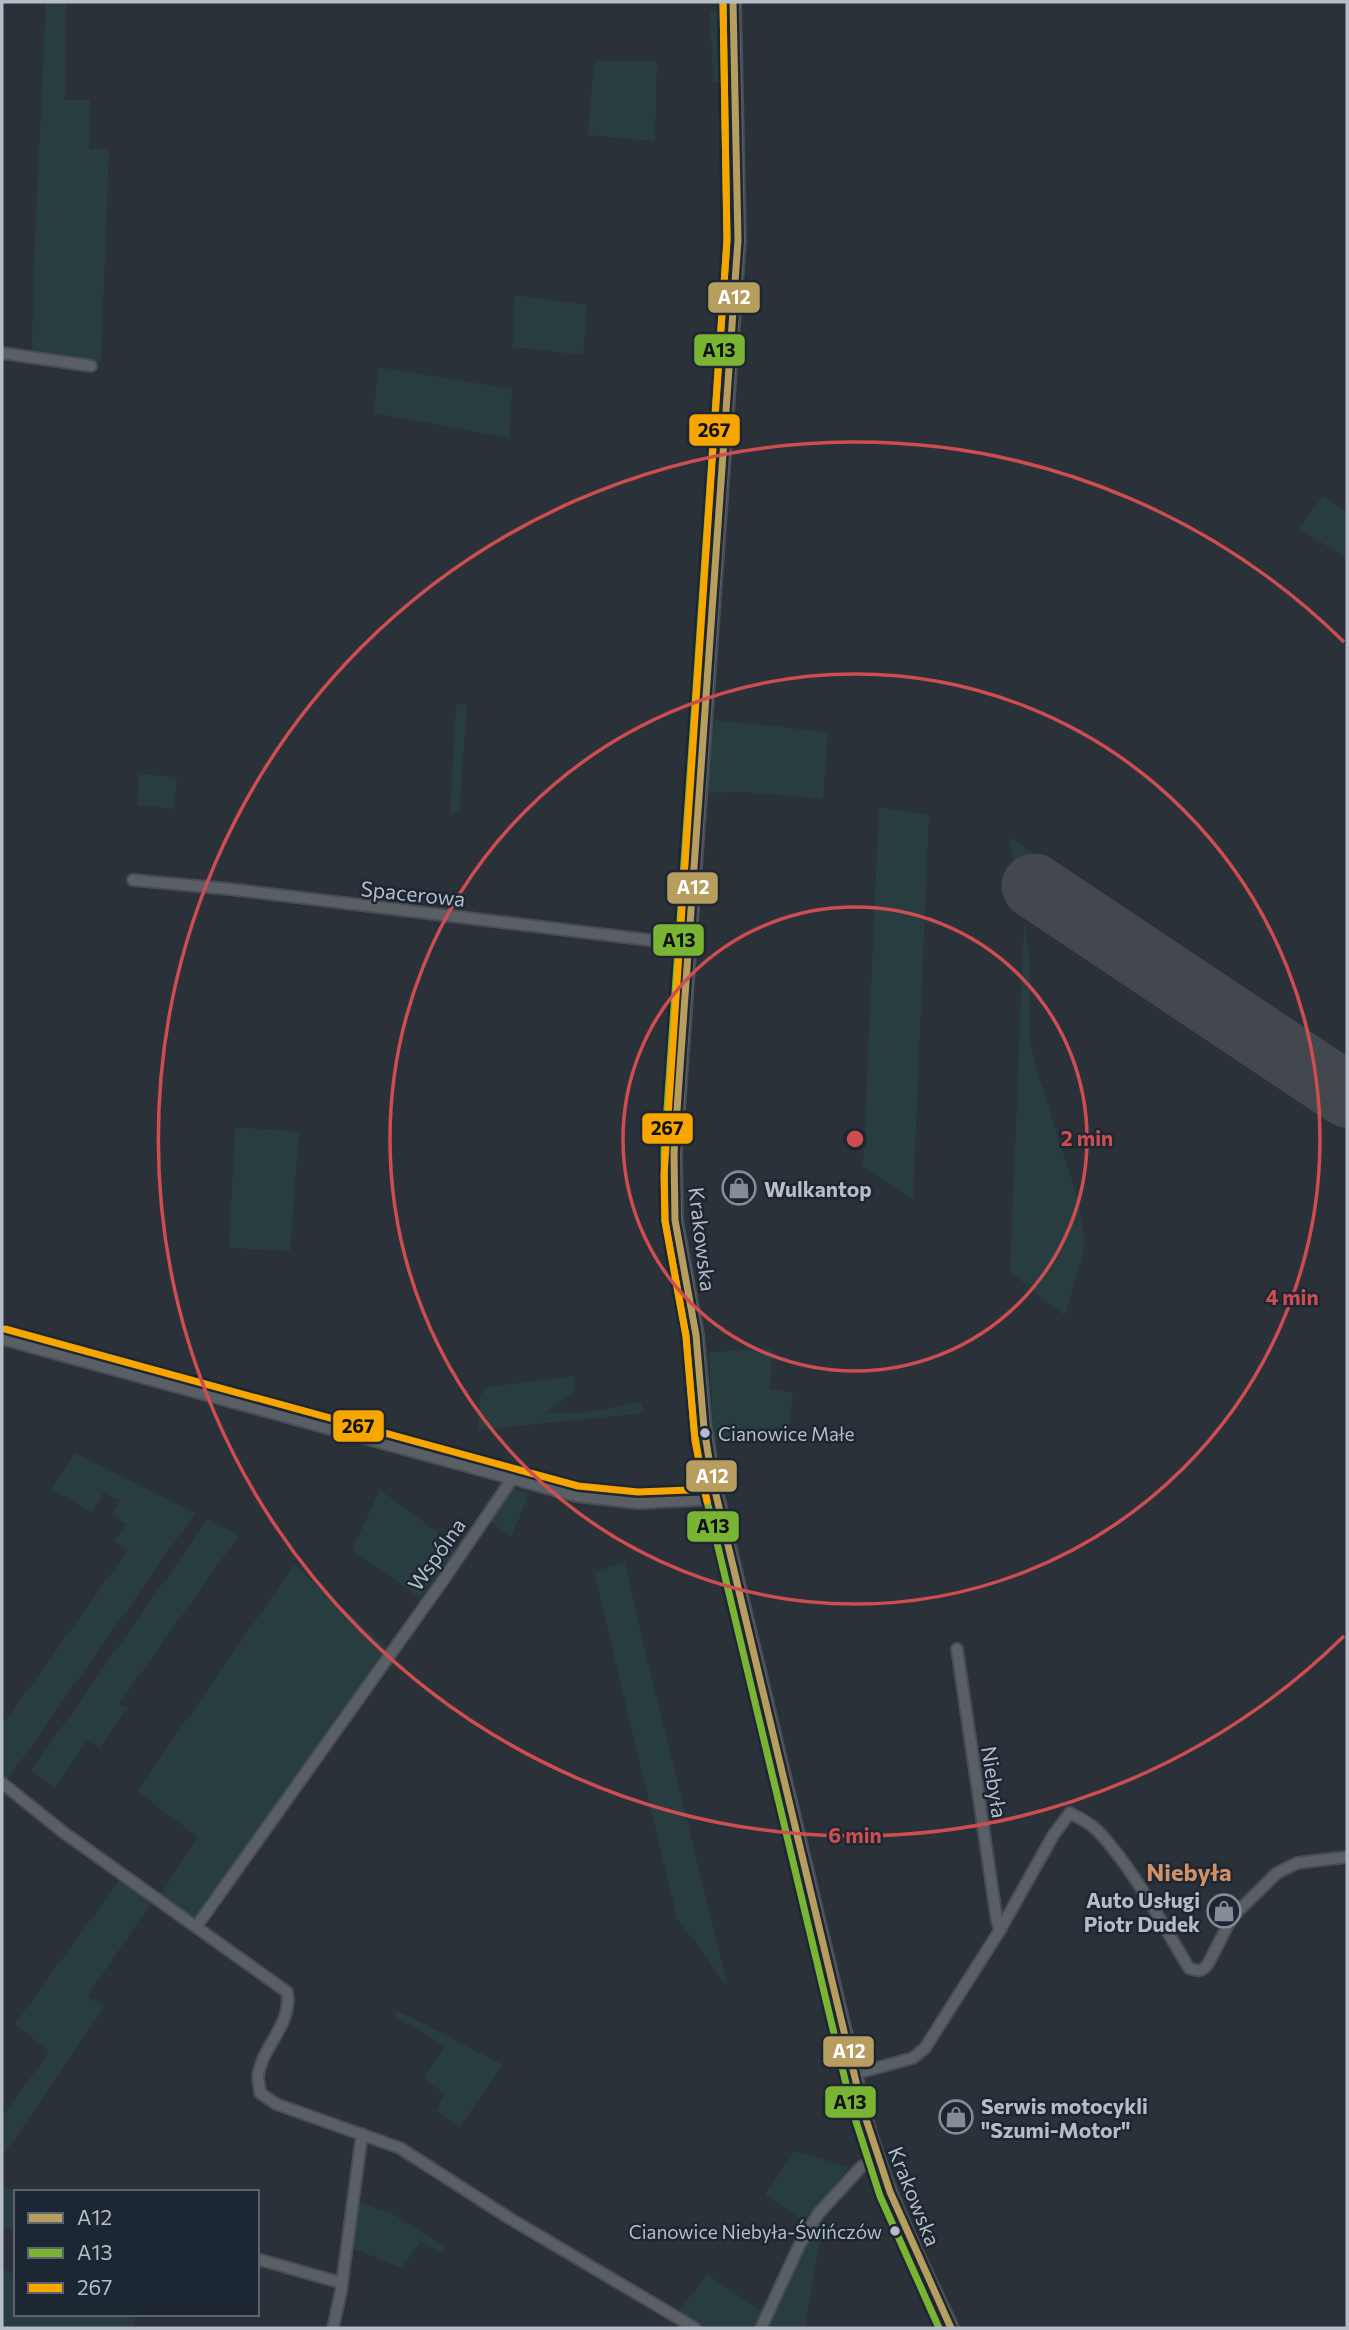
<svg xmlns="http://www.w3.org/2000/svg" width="1349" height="2330" font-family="Commissioner,sans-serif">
<rect width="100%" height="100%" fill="#2b3138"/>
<g fill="#283d3f">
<path d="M 46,2 L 66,2 L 65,100 L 90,100 L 89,149 L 109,149 L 101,362 L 32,355 L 33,281 Z"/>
<path d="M 710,11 L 726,12 L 728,82 L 713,82 Z"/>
<path d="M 594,61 L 657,61 L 655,141 L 588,135 Z"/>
<path d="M 514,295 L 587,305 L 583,355 L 513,347 Z"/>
<path d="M 378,367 L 512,389 L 509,438 L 374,413 Z"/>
<path d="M 1323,496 L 1347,512 L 1347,559 L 1299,528 Z"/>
<path d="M 456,704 L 467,705 L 459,813 L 450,812 Z"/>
<path d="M 715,720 L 828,732 L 823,799 L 745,792 L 705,793 Z"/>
<path d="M 139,774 L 177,777 L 174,809 L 137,805 Z"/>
<path d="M 879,807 L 929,815 L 913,1199 L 863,1167 Z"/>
<path d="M 1009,837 L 1347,1065 L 1347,1126 L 1021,907 Z"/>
<path d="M 1024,922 L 1030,961 L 1030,1042 L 1037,1071 L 1078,1200 L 1085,1245 L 1065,1316 L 1010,1272 Z"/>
<path d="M 235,1128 L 269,1129 L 299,1132 L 290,1251 L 229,1248 Z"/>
<path d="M 772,1349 L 770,1390 L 793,1392 L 788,1436 L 714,1439 L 709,1352 Z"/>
<path d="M 574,1376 L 576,1391 L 545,1413 L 582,1413 L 641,1402 L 644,1413 L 478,1430 L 480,1396 L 486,1387 Z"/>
<path d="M 75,1453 L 195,1513 L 6,1782 L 2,1779 L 2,1726 L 128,1550 L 114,1541 L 127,1524 L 112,1515 L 120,1501 L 104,1492 L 92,1512 L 51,1489 Z"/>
<path d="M 510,1488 L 529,1493 L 511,1538 L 489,1520 Z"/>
<path d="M 380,1490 L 458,1547 L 420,1598 L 352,1550 Z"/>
<path d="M 208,1519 L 239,1535 L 119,1704 L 127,1708 L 100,1748 L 87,1741 L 55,1787 L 31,1771 Z"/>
<path d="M 625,1561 L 641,1634 L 728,1987 L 677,1918 L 594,1572 Z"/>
<path d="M 294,1565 L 386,1647 L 197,1921 L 159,1897 L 198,1837 L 137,1791 Z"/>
<path d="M 120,1879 L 151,1902 L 88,1996 L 104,2008 L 2,2157 L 2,2118 L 49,2052 L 15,2024 Z"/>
<path d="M 397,2010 L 503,2065 L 459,2128 L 436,2111 L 445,2093 L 426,2082 L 425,2076 L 445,2046 L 394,2016 Z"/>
<path d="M 795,2151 L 849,2167 L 805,2222 L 765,2195 Z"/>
<path d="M 2,2186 L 20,2192 L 16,2192 L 16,2231 L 2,2227 Z"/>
<path d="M 356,2201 L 393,2214 L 444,2247 L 440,2253 L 421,2241 L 402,2268 L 350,2247 Z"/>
<path d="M 826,2210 L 828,2212 L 824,2216 L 805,2328 L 764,2328 L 820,2217 Z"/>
<path d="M 2,2269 L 16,2275 L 16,2314 L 136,2314 L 132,2328 L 2,2328 Z"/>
<path d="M 707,2274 L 762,2311 L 752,2328 L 703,2328 L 677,2314 Z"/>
</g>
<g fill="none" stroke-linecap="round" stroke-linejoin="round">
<path stroke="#42484e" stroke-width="65" d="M 1034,886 L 1347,1095"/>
<defs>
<g id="minor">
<path d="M 2,353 L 91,366"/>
<path d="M 133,880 L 229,889 L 690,945"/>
<path d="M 2,1339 L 576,1496 L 638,1503 L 717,1499"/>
<path d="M 957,1649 L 997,1921 L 1000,1930"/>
<path d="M 2,1783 L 63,1832 L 287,1992 C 293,2024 262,2046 258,2076 C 258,2081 260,2088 260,2093 L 276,2104 L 400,2148 L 509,2218 L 695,2328"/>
<path d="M 196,1927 L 444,1579 L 512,1479"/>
<path d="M 854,2074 L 913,2058 L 925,2048 L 1000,1930 L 1054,1834 L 1070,1813 C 1080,1818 1090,1823 1098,1831 C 1135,1871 1161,1922 1189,1968 C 1198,1971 1202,1972 1208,1964 L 1232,1917 L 1277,1873 L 1297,1863 L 1347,1857"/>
<path d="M 257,2259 L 342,2283"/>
<path d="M 333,2328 L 341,2291 L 362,2134"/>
<path d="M 761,2328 L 799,2246 L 818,2214 L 861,2167 L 876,2159"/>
</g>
<path id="major" d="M 733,2 L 738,240 L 674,1153 L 675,1220 L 696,1335 L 704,1428 L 712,1478 L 862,2107 C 881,2185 917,2256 951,2328"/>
</defs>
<use href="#minor" stroke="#484d53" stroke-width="14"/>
<use href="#major" stroke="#484d55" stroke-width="18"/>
<use href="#minor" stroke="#5a5f66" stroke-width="10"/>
<use href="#major" stroke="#5c6168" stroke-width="14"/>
<defs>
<path id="bus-1" d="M 733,2 L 738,240 L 674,1153 L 675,1220 L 696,1335 L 704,1428 L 712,1478 L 862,2107 L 890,2192 L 951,2328"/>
<path id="bus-2" d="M 723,2 L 727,240 L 664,1152 L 665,1221 L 686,1336 L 694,1429 L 702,1480 L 852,2109 L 880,2196 L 939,2328"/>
<g id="bus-3">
<path d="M 5,1329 L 578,1486 L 638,1492 L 716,1489"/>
<path d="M 707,1501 L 695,1441 L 686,1336 L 665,1221 L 664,1176 L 727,240 L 723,2"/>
</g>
</defs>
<use href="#bus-1" stroke="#1d2733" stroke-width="12"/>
<use href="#bus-2" stroke="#1d2733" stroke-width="12"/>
<use href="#bus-3" stroke="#1d2733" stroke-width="12"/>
<use href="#bus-1" stroke="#b79d5e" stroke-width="7"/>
<use href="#bus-2" stroke="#7ab433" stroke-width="7"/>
<use href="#bus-3" stroke="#f7a600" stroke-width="7"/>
</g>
<g fill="none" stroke="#ce4d50" stroke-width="3.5">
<circle cx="855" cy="1139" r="232"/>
<circle cx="855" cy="1139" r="465"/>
<path d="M1344 1636A697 697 0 1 1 1344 642"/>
</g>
<defs>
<symbol id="shop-ring" viewBox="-11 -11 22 22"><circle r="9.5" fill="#1d2733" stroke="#858c96" stroke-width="1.5"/><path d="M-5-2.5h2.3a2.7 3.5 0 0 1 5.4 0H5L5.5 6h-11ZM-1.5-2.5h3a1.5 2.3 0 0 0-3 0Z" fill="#858c96"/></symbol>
</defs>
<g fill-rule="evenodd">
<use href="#shop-ring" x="720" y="1169" width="38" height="38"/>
<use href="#shop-ring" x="1205" y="1892" width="38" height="38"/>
<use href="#shop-ring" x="937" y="2098" width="38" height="38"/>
</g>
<g fill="#b5bdc9" stroke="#1d2733" stroke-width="2.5">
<circle cx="705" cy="1433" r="6"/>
<circle cx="895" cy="2231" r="6"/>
</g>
<g text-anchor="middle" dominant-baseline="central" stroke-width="5" stroke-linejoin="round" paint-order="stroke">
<g font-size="19" fill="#b5bdc9" stroke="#1d2733" text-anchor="start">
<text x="718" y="1433">Cianowice Małe</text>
<text x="882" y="2231" text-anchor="end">Cianowice Niebyła-Świńczów</text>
</g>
<g font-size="21" fill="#b5bdc9" stroke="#1d2733">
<text transform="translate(413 893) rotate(6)">Spacerowa</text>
<text transform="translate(703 1239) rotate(83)">Krakowska</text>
<text transform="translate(436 1554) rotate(-55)">Wspólna</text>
<text transform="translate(995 1782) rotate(81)">Niebyła</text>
<text transform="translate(915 2196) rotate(68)">Krakowska</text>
</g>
<g font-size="21" font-weight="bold" fill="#b5bdc9" stroke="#1d2733" text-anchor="start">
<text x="764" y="1188">Wulkantop</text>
<text x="1200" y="1899" text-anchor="end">Auto Usługi<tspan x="1200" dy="24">Piotr Dudek</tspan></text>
<text x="981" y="2105">Serwis motocykli<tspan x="981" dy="24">"Szumi-Motor"</tspan></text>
</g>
<g font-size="24" font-weight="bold" fill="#d49065" stroke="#1d2733">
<text x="1189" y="1871">Niebyła</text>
</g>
</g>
<circle cx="855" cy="1139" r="10" fill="#ce4d50" stroke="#1d2733" stroke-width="3.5"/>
<g font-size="21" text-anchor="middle" font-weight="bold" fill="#ce4d50" stroke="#1d2733" stroke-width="5" stroke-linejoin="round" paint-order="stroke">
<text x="1087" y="1146">2 min</text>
<text x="1292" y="1305">4 min</text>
<text x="855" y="1843">6 min</text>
</g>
<g stroke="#1d2733" stroke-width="2.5">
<rect x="707" y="281" width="54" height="33" rx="7" fill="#b79d5e"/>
<rect x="693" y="333" width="53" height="34" rx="7" fill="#7ab433"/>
<rect x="688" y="413" width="53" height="34" rx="7" fill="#f7a600"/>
<rect x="666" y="871" width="53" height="34" rx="7" fill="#b79d5e"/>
<rect x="652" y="923" width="53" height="34" rx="7" fill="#7ab433"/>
<rect x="641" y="1112" width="53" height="33" rx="7" fill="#f7a600"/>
<rect x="332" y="1409" width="53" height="34" rx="7" fill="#f7a600"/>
<rect x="685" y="1459" width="53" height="34" rx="7" fill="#b79d5e"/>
<rect x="686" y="1510" width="54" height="33" rx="7" fill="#7ab433"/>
<rect x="822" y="2035" width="53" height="33" rx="7" fill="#b79d5e"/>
<rect x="824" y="2085" width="53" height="34" rx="7" fill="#7ab433"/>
</g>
<g font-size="19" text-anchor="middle" font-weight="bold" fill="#fff">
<text x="734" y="304">A12</text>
<text x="693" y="894">A12</text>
<text x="712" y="1483">A12</text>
<text x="849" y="2058">A12</text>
</g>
<g font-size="19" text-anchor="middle" font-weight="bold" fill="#111">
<text x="719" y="357">A13</text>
<text x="714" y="437">267</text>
<text x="679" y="947">A13</text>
<text x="667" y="1135">267</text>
<text x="358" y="1433">267</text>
<text x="713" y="1533">A13</text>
<text x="850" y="2109">A13</text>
</g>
<rect width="1349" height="2330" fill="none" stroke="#b5bdc9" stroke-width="7"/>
<rect x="14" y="2190" width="245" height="126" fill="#1d2733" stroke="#5a636f" stroke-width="2"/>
<rect x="28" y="2213" width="35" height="10" fill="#b79d5e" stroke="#5a636f" stroke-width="2"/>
<text x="77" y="2225" font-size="21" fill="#b5bdc9">A12</text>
<rect x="28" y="2248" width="35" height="10" fill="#7ab433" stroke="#5a636f" stroke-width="2"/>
<text x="77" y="2260" font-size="21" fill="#b5bdc9">A13</text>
<rect x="28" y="2283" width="35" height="10" fill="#f7a600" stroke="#5a636f" stroke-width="2"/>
<text x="77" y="2295" font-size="21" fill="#b5bdc9">267</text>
</svg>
